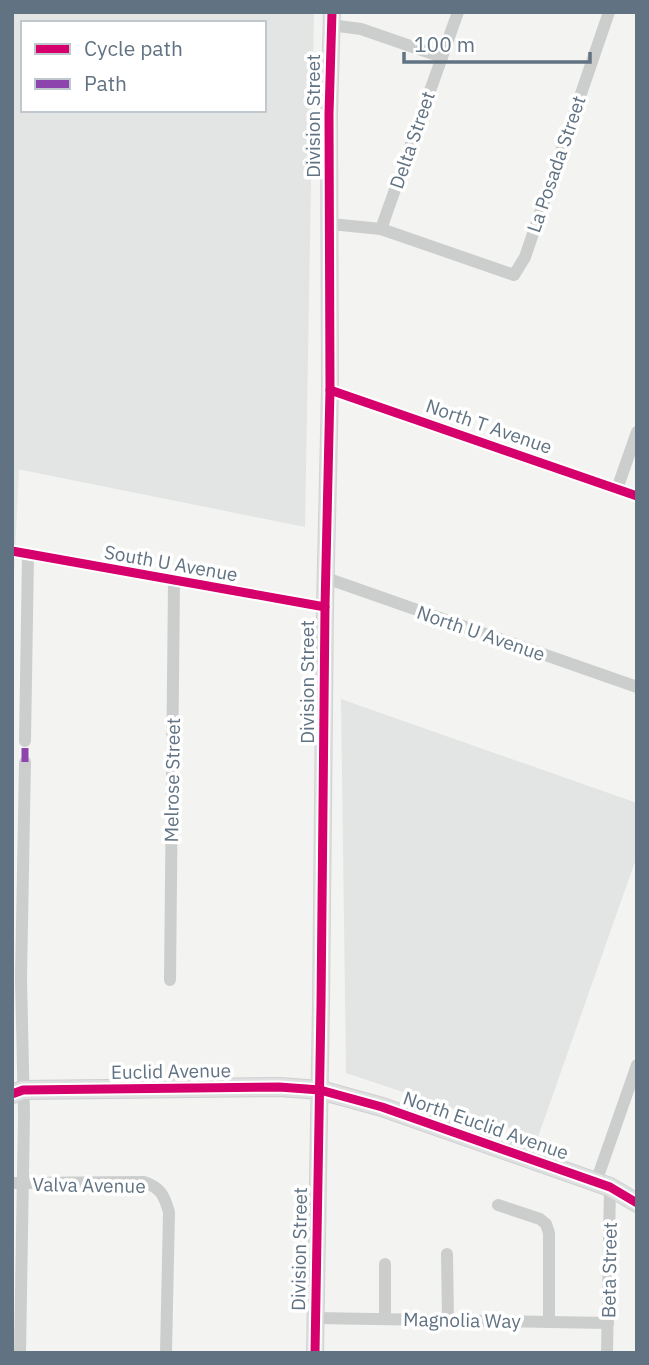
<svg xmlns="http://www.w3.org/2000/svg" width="649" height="1365" font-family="'IBM Plex Sans',sans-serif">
<rect width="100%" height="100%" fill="#f3f4f1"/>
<g fill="#e3e5e4" fill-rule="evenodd">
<path d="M 12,12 L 314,12 L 305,527 L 12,468 ZM 23,23 L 264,23 L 264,110 L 23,110 Z"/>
<path d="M 341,699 L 637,803 L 637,856 L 538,1137 L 346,1073 Z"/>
</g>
<path fill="#e2e7df" d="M 12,468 L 19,469 L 14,574 L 12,805 Z"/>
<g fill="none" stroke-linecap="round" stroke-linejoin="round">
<defs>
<path id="secondary" d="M 315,1353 L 321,1005 L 325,607 L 330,390 L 329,114 L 332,12"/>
<path id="primary" d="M 12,1094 L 23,1090 L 279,1087 L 320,1090 L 382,1107 L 610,1187 L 637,1203"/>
</defs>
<use href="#secondary" stroke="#d1d2d2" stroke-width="18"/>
<use href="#primary" stroke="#ced0d0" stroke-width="20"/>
<g stroke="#cccece" stroke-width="12">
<path d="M 331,25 L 361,29 L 442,57"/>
<path d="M 331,224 L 381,229 L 514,275 L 525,257 L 609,12"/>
<path d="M 381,229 L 458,12"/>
<path d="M 330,390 L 637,496"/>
<path d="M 617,489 L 637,432"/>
<path d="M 12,551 L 325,607"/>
<path d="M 326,578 L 637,687"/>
<path d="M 25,741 L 28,555"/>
<path d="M 170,980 L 174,581"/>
<path d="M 596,1182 L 637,1065"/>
<path d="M 12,1183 L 144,1182 C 161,1188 164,1195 169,1212 L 166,1353"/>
<path d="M 498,1205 L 540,1219 L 546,1224 L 549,1233 L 549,1322"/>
<path d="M 447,1254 L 448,1320"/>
<path d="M 315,1318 L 608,1323"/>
<path d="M 385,1319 L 385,1264"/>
<path d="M 20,1353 L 24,1114 L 21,978 L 25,762"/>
<path d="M 607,1353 L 610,1187"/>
</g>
<use href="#secondary" stroke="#dfe0e1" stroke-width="16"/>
<use href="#primary" stroke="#dfe0e1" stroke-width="18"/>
<path stroke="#8e44ad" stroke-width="7" stroke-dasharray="14 7" stroke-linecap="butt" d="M 25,762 L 25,741"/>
<defs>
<g id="cycleway">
<path d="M 330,390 L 637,496"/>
<path d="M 12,551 L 325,607"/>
<path d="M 12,1094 L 23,1090 L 279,1087 L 320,1090 L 382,1107 L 610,1187 L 637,1203"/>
<path d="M 315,1353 L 321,1005 L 325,607 L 330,390 L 329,114 L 332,12"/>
</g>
</defs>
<use href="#cycleway" stroke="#fff" stroke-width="13"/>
<use href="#cycleway" stroke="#d6006c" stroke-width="9"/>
</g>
<g text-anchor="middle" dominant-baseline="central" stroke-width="7" stroke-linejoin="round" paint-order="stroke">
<g font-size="19" fill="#617383" stroke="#fff">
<text transform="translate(313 116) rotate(-90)">Division Street</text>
<text transform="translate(412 140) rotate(-71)">Delta Street</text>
<text transform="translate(556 164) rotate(-71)">La Posada Street</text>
<text transform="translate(489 426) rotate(19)">North T Avenue</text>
<text transform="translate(171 563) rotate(10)">South U Avenue</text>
<text transform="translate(481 633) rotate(19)">North U Avenue</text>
<text transform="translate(307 682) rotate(-90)">Division Street</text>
<text transform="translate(172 780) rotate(-89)">Melrose Street</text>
<text transform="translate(171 1071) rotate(-1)">Euclid Avenue</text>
<text transform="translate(486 1125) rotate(19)">North Euclid Avenue</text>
<text transform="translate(89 1185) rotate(1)">Valva Avenue</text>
<text transform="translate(299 1249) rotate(-89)">Division Street</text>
<text transform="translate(609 1270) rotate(-89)">Beta Street</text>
<text transform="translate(462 1320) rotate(1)">Magnolia Way</text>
</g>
</g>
<rect width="649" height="1365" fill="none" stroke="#617383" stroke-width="28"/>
<rect x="21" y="21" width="245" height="91" fill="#ffffff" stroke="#c0c7cd" stroke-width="2"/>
<rect x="35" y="44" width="35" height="10" fill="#d6006c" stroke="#c0c7cd" stroke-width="2"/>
<text x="84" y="56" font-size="21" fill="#617383">Cycle path</text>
<rect x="35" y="79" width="35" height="10" fill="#8e44ad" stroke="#c0c7cd" stroke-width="2"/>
<text x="84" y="91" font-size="21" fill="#617383">Path</text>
<path d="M404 52v10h186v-10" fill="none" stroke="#617383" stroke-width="3.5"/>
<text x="414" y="52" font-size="21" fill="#617383" stroke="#ffffff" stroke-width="5" paint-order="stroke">100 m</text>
</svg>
